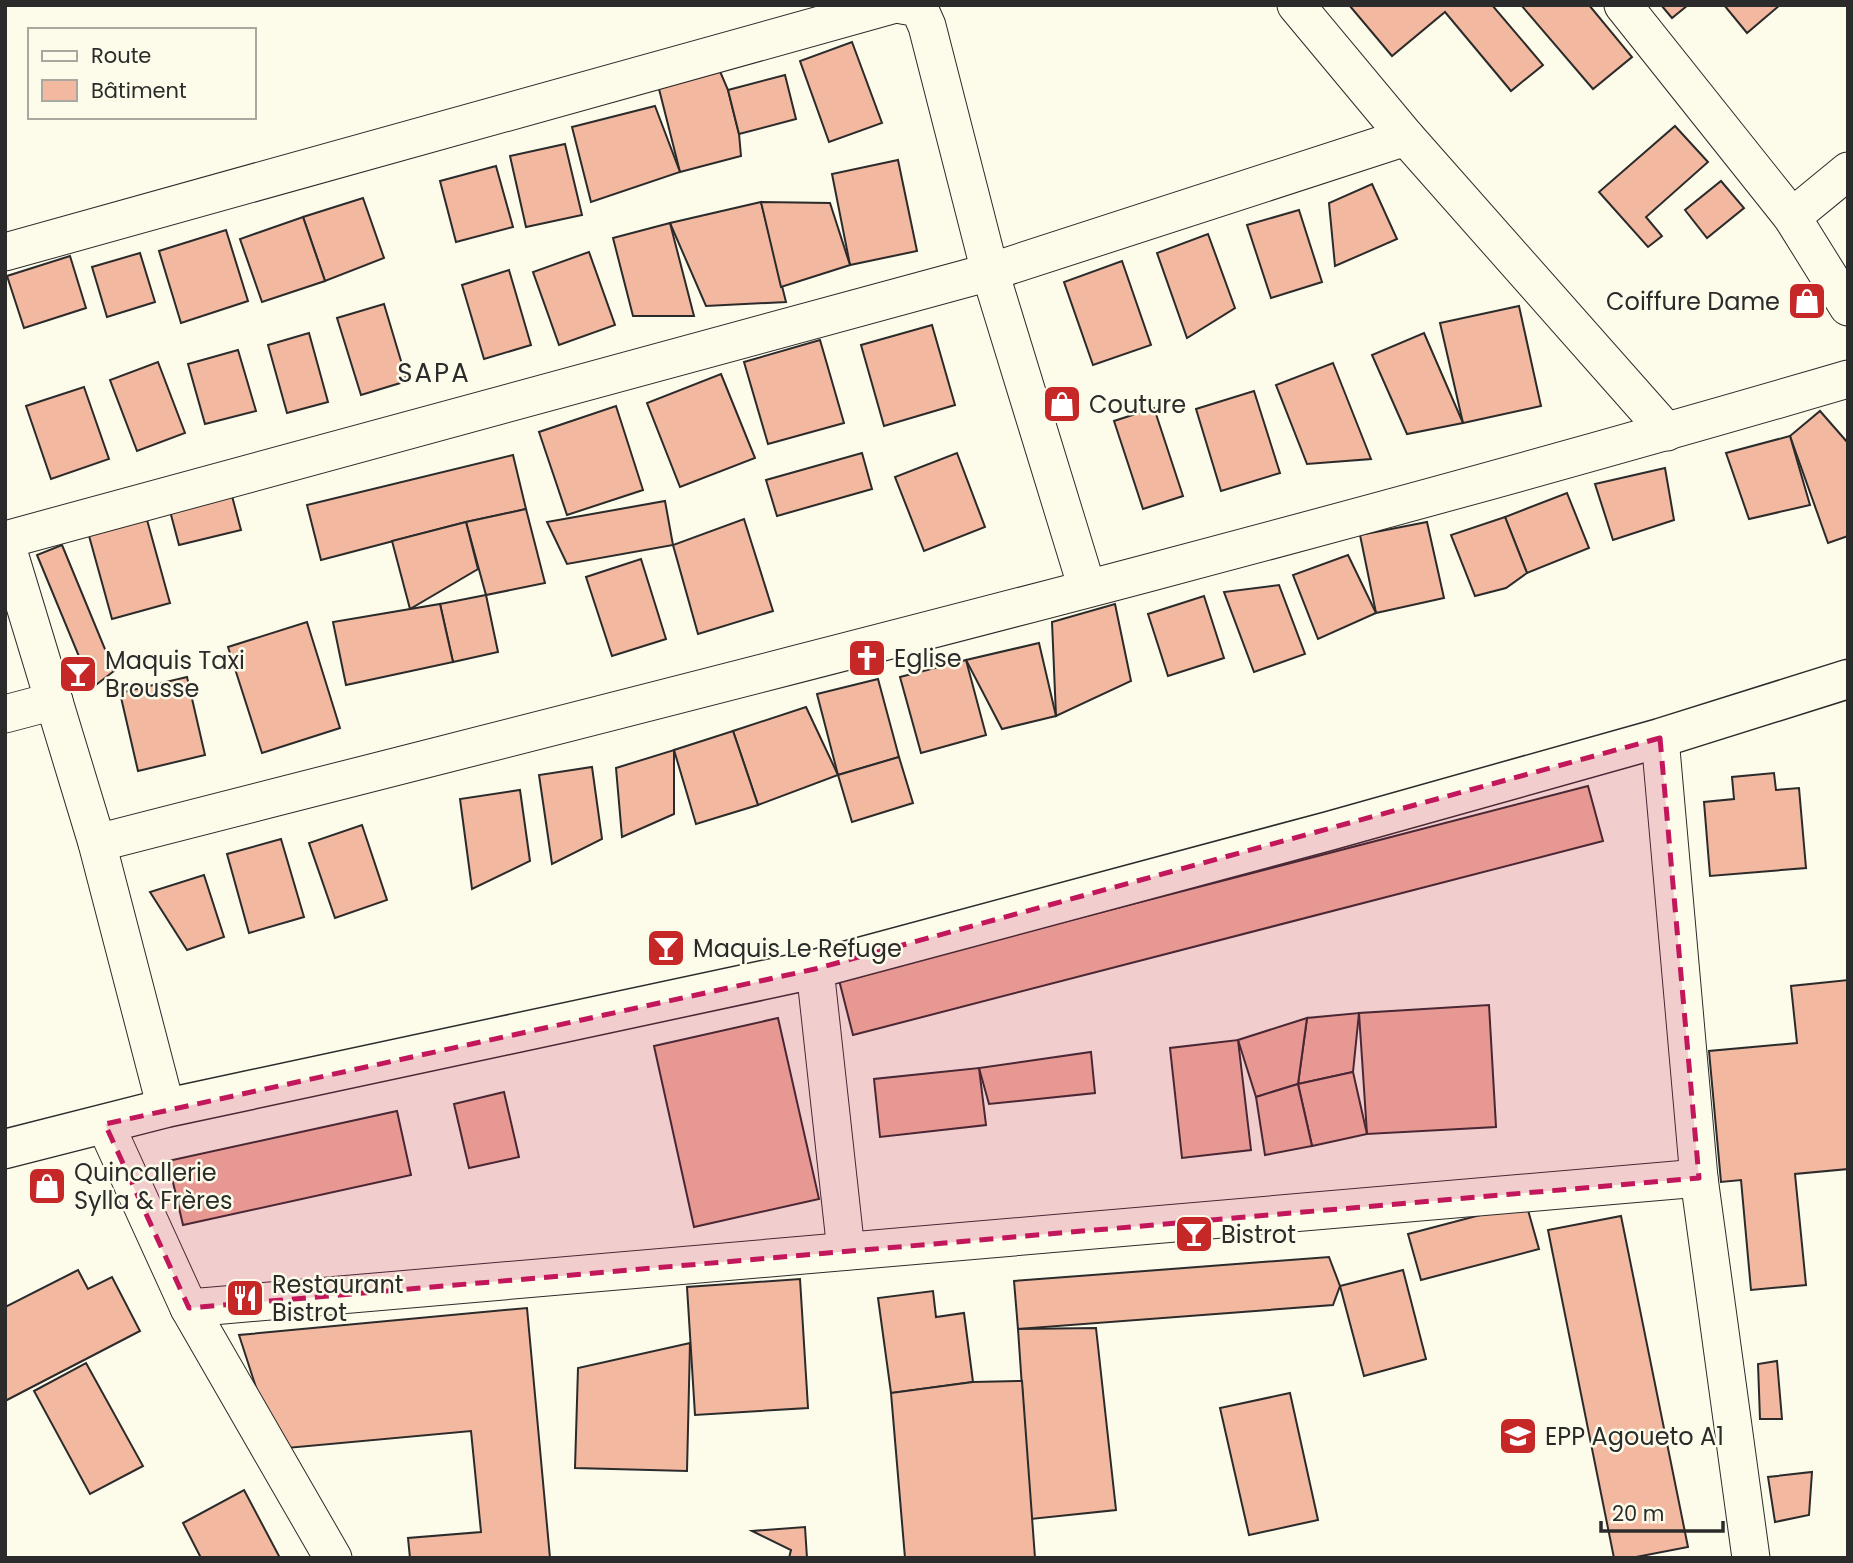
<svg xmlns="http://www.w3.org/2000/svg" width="1853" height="1563" font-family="Poppins,sans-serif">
<rect width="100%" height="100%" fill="#fdfbea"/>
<g fill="#f2b8a0" stroke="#2b2b2b" stroke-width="2">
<path d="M 1349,5 L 1492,5 L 1543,65 L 1511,91 L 1445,12 L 1392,56 Z"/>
<path d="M 1521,5 L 1589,5 L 1632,57 L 1593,89 Z"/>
<path d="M 1661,5 L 1688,5 L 1672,18 Z"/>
<path d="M 1724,5 L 1780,5 L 1747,33 Z"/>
<path d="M 852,42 L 882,123 L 829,142 L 800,61 Z"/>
<path d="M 719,69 L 728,90 L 739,134 L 741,156 L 680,172 L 658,85 Z"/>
<path d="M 785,75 L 796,119 L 739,134 L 728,90 Z"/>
<path d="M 655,106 L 680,172 L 591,202 L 572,127 Z"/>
<path d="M 1675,126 L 1708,162 L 1646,217 L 1662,236 L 1648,247 L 1599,192 Z"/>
<path d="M 565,144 L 582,215 L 526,227 L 510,156 Z"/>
<path d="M 898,160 L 917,251 L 850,265 L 832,174 Z"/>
<path d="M 496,166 L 513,227 L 456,242 L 440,181 Z"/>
<path d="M 1721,181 L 1744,208 L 1707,238 L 1685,210 Z"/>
<path d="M 1372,184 L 1397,239 L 1335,266 L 1329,203 Z"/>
<path d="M 363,198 L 384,258 L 325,281 L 303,217 Z"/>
<path d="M 761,202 L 786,302 L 706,306 L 670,223 Z"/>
<path d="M 761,202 L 830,203 L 850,265 L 781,287 Z"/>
<path d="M 1299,210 L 1322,282 L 1271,298 L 1247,225 Z"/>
<path d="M 303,217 L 325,281 L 262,302 L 240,239 Z"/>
<path d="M 670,223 L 694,316 L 633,316 L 613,238 Z"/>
<path d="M 226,230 L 248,301 L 181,323 L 159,251 Z"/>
<path d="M 1208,234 L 1235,308 L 1187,338 L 1157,253 Z"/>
<path d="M 589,252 L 615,325 L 559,345 L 533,272 Z"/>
<path d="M 140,253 L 155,302 L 107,317 L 92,267 Z"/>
<path d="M 70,256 L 86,308 L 24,328 L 7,276 Z"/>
<path d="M 1122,261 L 1151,345 L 1093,365 L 1064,282 Z"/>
<path d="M 509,270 L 531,345 L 484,359 L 462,285 Z"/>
<path d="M 384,304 L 407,381 L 361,395 L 337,318 Z"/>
<path d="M 1519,306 L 1541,406 L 1463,423 L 1440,323 Z"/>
<path d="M 932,325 L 955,405 L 884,426 L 861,345 Z"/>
<path d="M 309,333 L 328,402 L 287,413 L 268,345 Z"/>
<path d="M 1424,333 L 1463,423 L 1407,434 L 1372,355 Z"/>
<path d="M 820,340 L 844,423 L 768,444 L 744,362 Z"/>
<path d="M 238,350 L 256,411 L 205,424 L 188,364 Z"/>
<path d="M 158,362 L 185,433 L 137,451 L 110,380 Z"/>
<path d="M 1333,363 L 1371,459 L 1307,464 L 1276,385 Z"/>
<path d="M 721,374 L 755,458 L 680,487 L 647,403 Z"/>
<path d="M 84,387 L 109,459 L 51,479 L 26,406 Z"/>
<path d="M 1254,391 L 1280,473 L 1221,491 L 1196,409 Z"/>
<path d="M 616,406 L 643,490 L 567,515 L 539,432 Z"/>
<path d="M 1154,408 L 1183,496 L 1143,509 L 1114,421 Z"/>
<path d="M 1820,411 L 1848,443 L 1848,536 L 1828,543 L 1790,436 Z"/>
<path d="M 1790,436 L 1810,505 L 1749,519 L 1726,453 Z"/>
<path d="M 862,453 L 872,489 L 777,516 L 766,480 Z"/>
<path d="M 957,453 L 985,527 L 924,551 L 895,477 Z"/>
<path d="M 513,455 L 526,509 L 466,522 L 321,560 L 307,505 Z"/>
<path d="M 1665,468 L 1674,520 L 1613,540 L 1595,484 Z"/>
<path d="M 1567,493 L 1589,548 L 1527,573 L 1505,517 Z"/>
<path d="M 232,496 L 241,530 L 179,545 L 170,511 Z"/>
<path d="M 665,501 L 673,545 L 567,564 L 547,522 Z"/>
<path d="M 144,509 L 170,603 L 112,619 L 86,525 Z"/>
<path d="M 526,509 L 545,583 L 486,595 L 466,522 Z"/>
<path d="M 1505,517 L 1527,573 L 1506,588 L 1475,596 L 1451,535 Z"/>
<path d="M 744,519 L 773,611 L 698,634 L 673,545 Z"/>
<path d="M 466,522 L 478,569 L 410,609 L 392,541 Z"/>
<path d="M 1427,522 L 1444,598 L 1376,613 L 1360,535 Z"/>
<path d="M 62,545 L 114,671 L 92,688 L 37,555 Z"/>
<path d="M 1348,555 L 1376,613 L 1318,639 L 1293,575 Z"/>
<path d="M 641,559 L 666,639 L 612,656 L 586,577 Z"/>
<path d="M 1279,585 L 1305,654 L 1254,672 L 1224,592 Z"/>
<path d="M 486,595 L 498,652 L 453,662 L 440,604 Z"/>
<path d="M 1204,596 L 1224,658 L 1168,676 L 1148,614 Z"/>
<path d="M 440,604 L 453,662 L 346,685 L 333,622 Z"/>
<path d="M 1115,604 L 1131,681 L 1056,716 L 1052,622 Z"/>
<path d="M 307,622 L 340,728 L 262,753 L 228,647 Z"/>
<path d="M 1039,643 L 1056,716 L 1002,729 L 966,660 Z"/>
<path d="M 966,660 L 986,735 L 921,753 L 900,677 Z"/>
<path d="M 187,677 L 205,755 L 138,771 L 120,693 Z"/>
<path d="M 878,679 L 899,757 L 838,775 L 817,694 Z"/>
<path d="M 806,707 L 838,775 L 758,805 L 733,731 Z"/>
<path d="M 733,731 L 758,805 L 696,824 L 674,750 Z"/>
<path d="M 674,750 L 674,814 L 622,837 L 616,768 Z"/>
<path d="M 899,757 L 913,803 L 852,822 L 838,775 Z"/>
<path d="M 592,767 L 602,839 L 552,864 L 539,775 Z"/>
<path d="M 1774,773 L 1776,790 L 1799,788 L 1806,868 L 1710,876 L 1704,802 L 1734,799 L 1732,777 Z"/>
<path d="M 1588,786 L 1603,841 L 853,1035 L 839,980 Z"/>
<path d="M 520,790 L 530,861 L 472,889 L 460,799 Z"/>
<path d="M 362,825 L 387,900 L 335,918 L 309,843 Z"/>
<path d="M 281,839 L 304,917 L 249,933 L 227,854 Z"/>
<path d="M 204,875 L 224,937 L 187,950 L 150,892 Z"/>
<path d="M 1848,980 L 1848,1169 L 1795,1174 L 1806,1285 L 1751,1290 L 1741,1180 L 1721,1182 L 1709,1051 L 1797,1043 L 1791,986 Z"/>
<path d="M 1489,1005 L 1496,1127 L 1367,1134 L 1359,1013 Z"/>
<path d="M 1359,1013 L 1353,1072 L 1298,1084 L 1307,1018 Z"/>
<path d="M 778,1018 L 819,1199 L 694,1227 L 654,1046 Z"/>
<path d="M 1307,1018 L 1298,1084 L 1256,1097 L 1238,1040 Z"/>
<path d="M 1238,1040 L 1251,1150 L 1182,1158 L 1170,1048 Z"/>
<path d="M 1091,1052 L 1095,1093 L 989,1104 L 979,1068 Z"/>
<path d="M 979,1068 L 986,1125 L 880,1137 L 874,1079 Z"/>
<path d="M 1353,1072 L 1367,1134 L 1312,1146 L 1298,1084 Z"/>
<path d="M 1298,1084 L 1312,1146 L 1265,1155 L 1256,1097 Z"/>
<path d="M 504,1092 L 519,1157 L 469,1168 L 454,1104 Z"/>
<path d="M 397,1111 L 411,1175 L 183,1225 L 168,1161 Z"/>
<path d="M 1526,1203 L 1539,1249 L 1421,1280 L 1408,1234 Z"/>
<path d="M 1621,1216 L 1688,1547 L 1631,1558 L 1614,1558 L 1548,1230 Z"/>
<path d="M 1329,1257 L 1340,1286 L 1333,1305 L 1018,1329 L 1014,1281 Z"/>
<path d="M 78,1270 L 88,1289 L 112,1277 L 140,1331 L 5,1401 L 5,1307 Z"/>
<path d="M 1403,1270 L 1426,1359 L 1364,1376 L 1340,1286 Z"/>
<path d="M 800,1279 L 808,1408 L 695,1415 L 687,1287 Z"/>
<path d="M 933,1291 L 936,1317 L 964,1313 L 973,1382 L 891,1393 L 878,1298 Z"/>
<path d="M 527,1308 L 550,1558 L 410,1558 L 408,1538 L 481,1532 L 471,1431 L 276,1449 L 239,1335 Z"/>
<path d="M 1096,1328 L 1116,1510 L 1031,1519 L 1018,1329 Z"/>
<path d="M 690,1343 L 687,1471 L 575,1468 L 578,1368 Z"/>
<path d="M 1777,1361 L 1782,1419 L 1760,1419 L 1758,1364 Z"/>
<path d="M 86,1363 L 143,1466 L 90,1494 L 34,1391 Z"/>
<path d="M 1022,1381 L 1035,1558 L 905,1558 L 891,1393 L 973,1382 Z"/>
<path d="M 1290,1393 L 1318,1520 L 1249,1535 L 1220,1408 Z"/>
<path d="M 1812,1472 L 1809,1515 L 1775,1522 L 1768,1477 Z"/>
<path d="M 244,1490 L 280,1558 L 201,1558 L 183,1523 Z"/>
<path d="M 805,1527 L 807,1558 L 789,1558 L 791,1550 L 752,1531 Z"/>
</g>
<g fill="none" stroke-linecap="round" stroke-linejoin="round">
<defs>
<g id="minor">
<path d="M 902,5 L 919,8 L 927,26 L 990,272 L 1087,588"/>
<path d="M 1296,5 L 1406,137 L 1667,432"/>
<path d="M 1623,5 L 1792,217 L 1848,307"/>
<path d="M 1792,217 L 1848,171"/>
<path d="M 5,252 L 892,5"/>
<path d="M 5,540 L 990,272 L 1406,137"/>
<path d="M 5,540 L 97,843 L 166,1108"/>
<path d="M 5,714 L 54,701"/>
<path d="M 1660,738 L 1699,1178 L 1751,1558"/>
<path d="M 97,843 C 681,693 1268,549 1848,379"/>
<path d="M 815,969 L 846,1251"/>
<path d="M 105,1124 L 189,1308 L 333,1558"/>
<path d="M 189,1308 L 1699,1178"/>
</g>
<path id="tertiary" d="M 5,1149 L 166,1108 L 815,969 L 1329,831 L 1660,738 L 1848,679"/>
</defs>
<use href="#minor" stroke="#2b2b2b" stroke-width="39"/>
<use href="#tertiary" stroke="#2b2b2b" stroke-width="41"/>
<use href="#minor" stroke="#fdfbea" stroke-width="37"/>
<use href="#tertiary" stroke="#fdfbea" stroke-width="38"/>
</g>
<path fill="#c2185b" fill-opacity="0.2" stroke="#c2185b" stroke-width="5" stroke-dasharray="14 9" stroke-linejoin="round" d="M 1660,738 L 1699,1178 L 189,1308 L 105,1124 L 815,969 Z"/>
<defs>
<symbol id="shop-square" viewBox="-11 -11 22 22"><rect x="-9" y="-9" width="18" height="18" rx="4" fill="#c62828" stroke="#fdfbea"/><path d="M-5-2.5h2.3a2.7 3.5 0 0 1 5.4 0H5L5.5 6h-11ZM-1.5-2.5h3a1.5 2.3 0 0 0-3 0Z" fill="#fff"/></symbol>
<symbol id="church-square" viewBox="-11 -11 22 22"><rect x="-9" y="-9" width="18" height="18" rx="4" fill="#c62828" stroke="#fdfbea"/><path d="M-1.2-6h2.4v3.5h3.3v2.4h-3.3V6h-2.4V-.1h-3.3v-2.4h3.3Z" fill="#fff"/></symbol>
<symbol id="bar-square" viewBox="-11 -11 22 22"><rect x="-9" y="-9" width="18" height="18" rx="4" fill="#c62828" stroke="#fdfbea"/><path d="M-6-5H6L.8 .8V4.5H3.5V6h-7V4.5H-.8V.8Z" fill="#fff"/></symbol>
<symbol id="restaurant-square" viewBox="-11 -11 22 22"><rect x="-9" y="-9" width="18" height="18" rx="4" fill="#c62828" stroke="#fdfbea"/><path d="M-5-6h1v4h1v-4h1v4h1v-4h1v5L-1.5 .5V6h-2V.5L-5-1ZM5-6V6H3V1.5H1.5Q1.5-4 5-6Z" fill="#fff"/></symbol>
<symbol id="school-square" viewBox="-11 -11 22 22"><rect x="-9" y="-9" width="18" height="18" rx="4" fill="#c62828" stroke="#fdfbea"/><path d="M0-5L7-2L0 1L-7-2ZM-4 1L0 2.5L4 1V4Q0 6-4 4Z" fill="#fff"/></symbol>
</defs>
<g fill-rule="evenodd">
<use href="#shop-square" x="1785" y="279" width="44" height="44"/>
<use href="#shop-square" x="1040" y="382" width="44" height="44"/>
<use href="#church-square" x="845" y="636" width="44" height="44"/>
<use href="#bar-square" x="56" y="652" width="44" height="44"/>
<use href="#bar-square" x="644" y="926" width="44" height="44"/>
<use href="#shop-square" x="25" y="1164" width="44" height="44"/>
<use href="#bar-square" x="1172" y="1212" width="44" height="44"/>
<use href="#restaurant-square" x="223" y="1276" width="44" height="44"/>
<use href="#school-square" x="1496" y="1414" width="44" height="44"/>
</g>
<g text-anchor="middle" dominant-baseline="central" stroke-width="5" stroke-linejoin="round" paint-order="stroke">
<g font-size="24" fill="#2b2b2b" stroke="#fdfbea" text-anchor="start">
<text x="1780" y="301" text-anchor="end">Coiffure Dame</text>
<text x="1089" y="404">Couture</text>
<text x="894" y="658">Eglise</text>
<text x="105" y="660">Maquis Taxi<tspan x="105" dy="28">Brousse</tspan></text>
<text x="693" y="948">Maquis Le Refuge</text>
<text x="74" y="1172">Quincallerie<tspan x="74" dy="28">Sylla &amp; Frères</tspan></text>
<text x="1221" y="1234">Bistrot</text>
<text x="272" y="1284">Restaurant<tspan x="272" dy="28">Bistrot</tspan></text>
<text x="1545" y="1436">EPP Agoueto A1</text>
</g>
<g font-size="26" letter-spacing="2" fill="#2b2b2b" stroke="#fdfbea">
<text x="434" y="373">SAPA</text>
</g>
</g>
<rect width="1853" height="1563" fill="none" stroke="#2b2b2b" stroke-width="14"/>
<rect x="28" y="28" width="228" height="91" fill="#fdfbea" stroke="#a9a89e" stroke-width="2"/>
<rect x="42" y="51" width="35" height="10" fill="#fdfbea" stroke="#a9a89e" stroke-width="2"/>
<text x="91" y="63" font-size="21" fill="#2b2b2b">Route</text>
<rect x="42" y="80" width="35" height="21" fill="#f2b8a0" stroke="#a9a89e" stroke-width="2"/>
<text x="91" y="98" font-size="21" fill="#2b2b2b">Bâtiment</text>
<path d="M1601 1521v10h122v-10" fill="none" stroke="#2b2b2b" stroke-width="3.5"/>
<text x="1612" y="1521" font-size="21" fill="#2b2b2b" stroke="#fdfbea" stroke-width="5" paint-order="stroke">20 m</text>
</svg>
